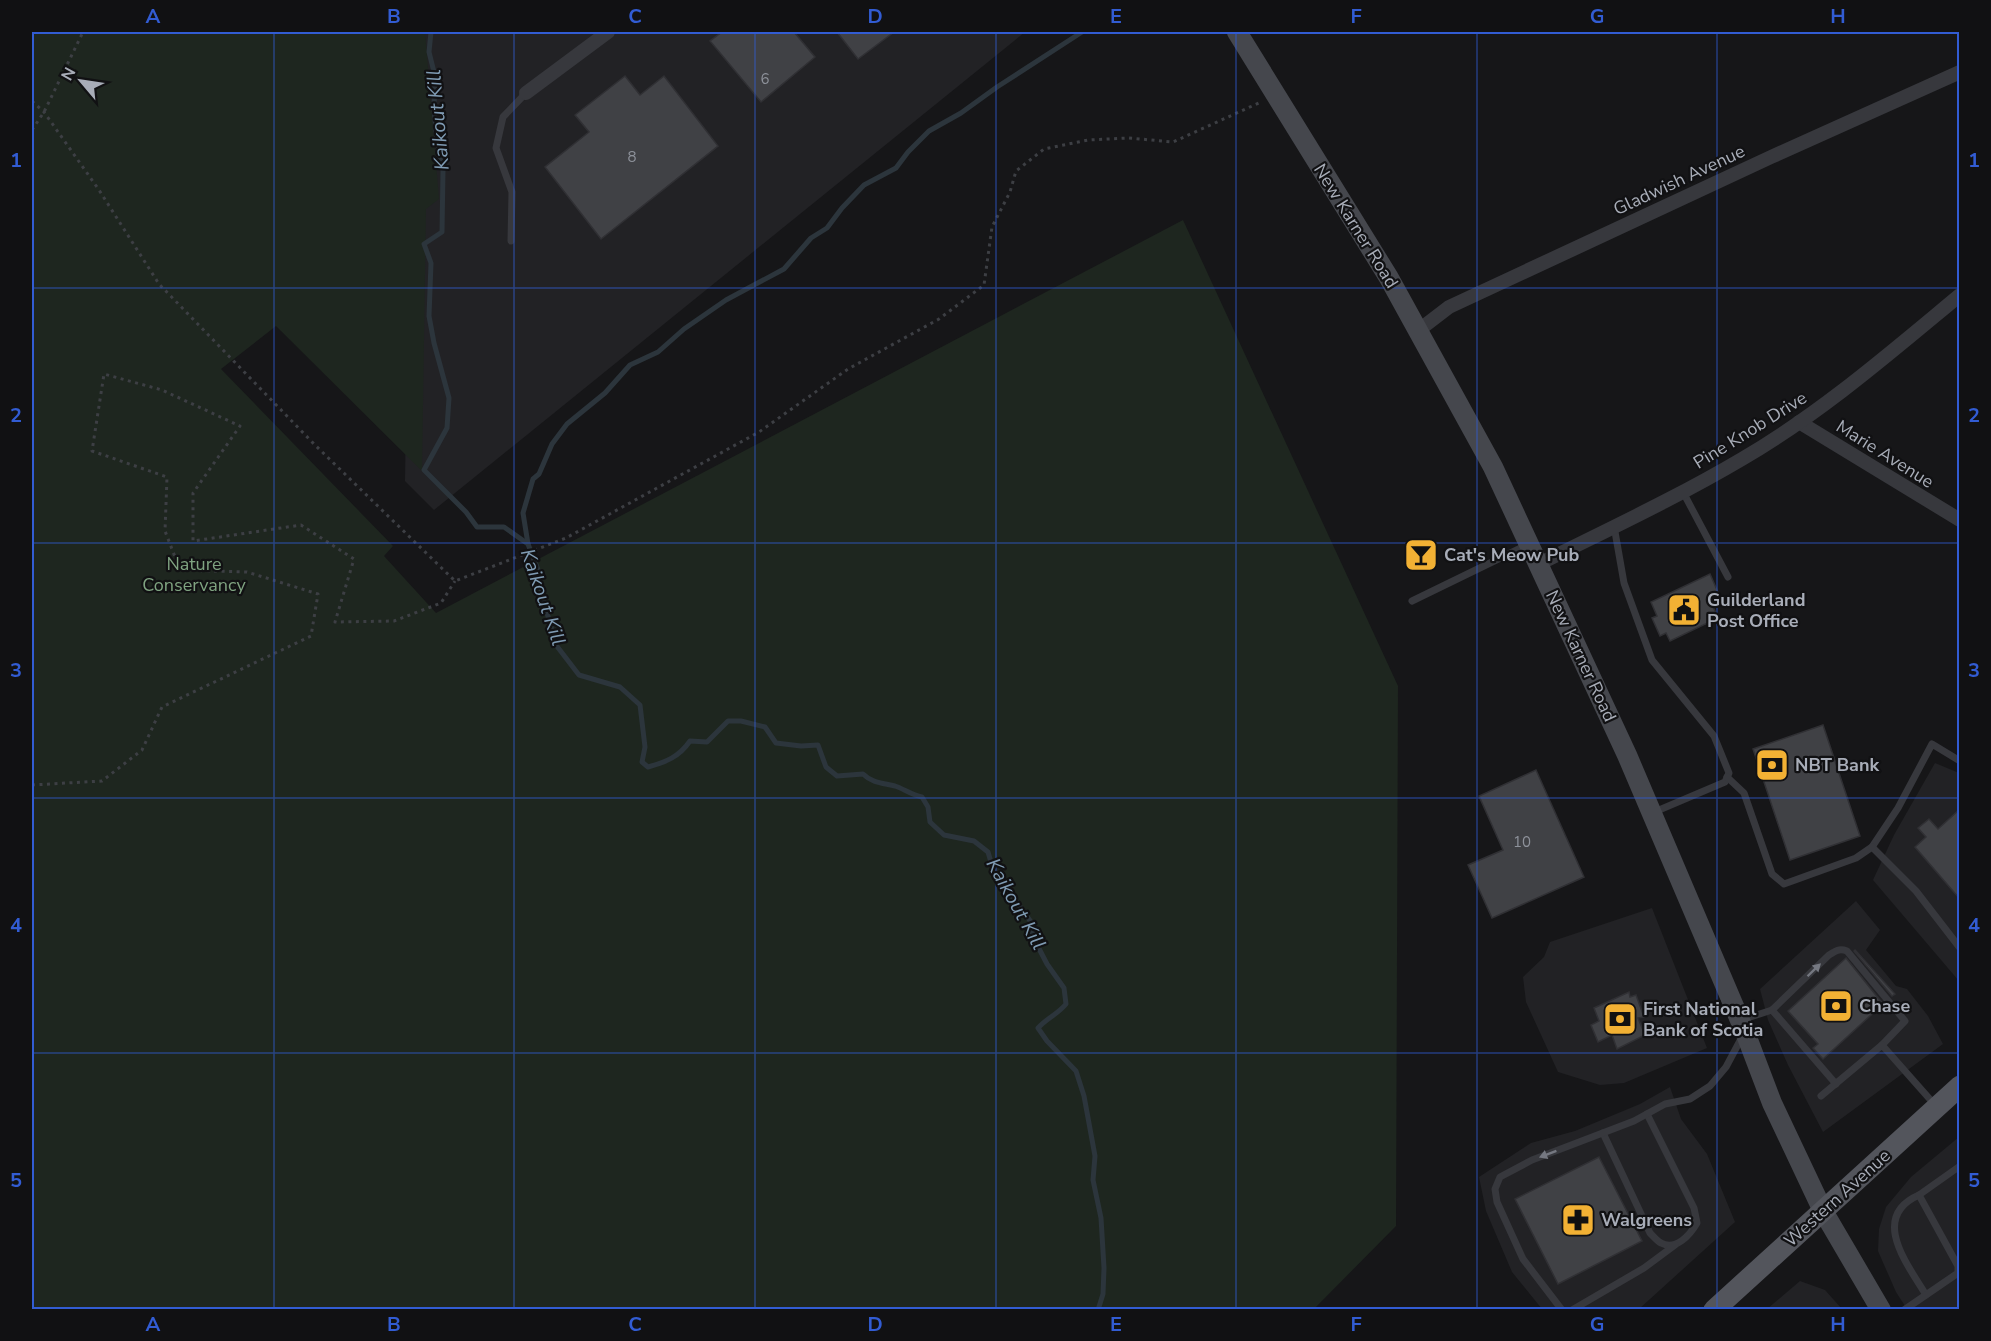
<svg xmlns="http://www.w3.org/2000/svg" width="1991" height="1341" font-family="'Nunito Sans',sans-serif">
<rect width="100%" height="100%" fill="#161618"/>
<g fill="#222225">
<path d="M 412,32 L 1025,32 L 434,510 L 405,481 Z"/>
<path d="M 1935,763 L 1959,773 L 1959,981 L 1873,880 L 1894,835 Z"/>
<path d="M 1856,901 L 1880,930 L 1866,950 L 1896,986 L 1907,989 L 1928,1016 L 1943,1044 L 1823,1132 L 1788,1065 L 1768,1020 L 1760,989 Z"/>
<path d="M 1652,908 L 1707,1048 L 1624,1083 L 1600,1085 L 1558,1072 L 1526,1002 L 1523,977 L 1544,957 L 1550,942 Z"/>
<path d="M 1670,1087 L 1681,1119 L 1707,1154 L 1735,1222 L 1639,1309 L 1542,1309 L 1512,1272 L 1486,1211 L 1479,1177 L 1531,1143 L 1575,1131 L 1640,1104 Z"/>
<path d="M 1959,1137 L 1959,1309 L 1907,1309 L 1896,1292 L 1878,1251 L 1879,1229 L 1886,1207 L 1911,1177 Z"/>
<path d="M 1800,1281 L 1825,1290 L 1842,1309 L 1767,1309 Z"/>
</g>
<path fill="#1e261f" d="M 32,32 L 425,32 L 439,199 L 426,209 L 422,471 L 276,326 L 221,369 L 393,546 L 384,556 L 436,613 L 1183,220 L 1398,686 L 1396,1226 L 1314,1309 L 32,1309 Z"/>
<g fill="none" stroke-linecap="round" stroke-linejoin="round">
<g stroke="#2c353c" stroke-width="5">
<path d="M 431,32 L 429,52 L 435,76 L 434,109 L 437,140 L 443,170 L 442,232 L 424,244 L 431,263 L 429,316 L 434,343 L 449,398 L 447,428 L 424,470 L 466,512 L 477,527 L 504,527 L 528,544 L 538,570 L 544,602 L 556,645 L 579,675 L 620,687 L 640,705 L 645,747 L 642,762 L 648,767 C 666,762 679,757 690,741 L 707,742 L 728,721 L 741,721 L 765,727 L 776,743 L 801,746 L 818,745 L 826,767 L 837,776 L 863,774 C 872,783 883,783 895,786 C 904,789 912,795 922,797 L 928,807 L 930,822 L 944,835 L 974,841 L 988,852 L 993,869 L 1031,922 L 1033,937 L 1047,964 L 1064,988 L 1066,1004 C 1058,1014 1047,1018 1038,1028 L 1047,1041 L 1076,1071 L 1084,1096 L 1095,1156 L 1093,1180 L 1101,1218 L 1104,1268 L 1103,1294 L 1098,1310"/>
<path d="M 528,544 L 523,513 L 533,479 L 539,474 L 552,444 L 567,424 L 605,393 L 630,365 L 658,352 L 684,329 L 726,300 L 784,269 L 811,238 L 827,228 L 842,208 L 864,185 L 896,168 L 908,152 L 929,131 L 961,113 L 997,87 L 1082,32"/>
</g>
</g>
<g fill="#404145" stroke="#303034" stroke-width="1.5">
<path d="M 722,32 L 794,32 L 815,57 L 761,102 L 710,41 Z"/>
<path d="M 837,32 L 894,32 L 858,59 Z"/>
<path d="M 625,76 L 640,95 L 664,76 L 718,146 L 601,239 L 545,167 L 589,132 L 575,115 Z"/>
<path d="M 1710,574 L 1721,599 L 1712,604 L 1718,618 L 1670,641 L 1666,633 L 1660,636 L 1652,618 L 1657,616 L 1651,602 Z"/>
<path d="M 1823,725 L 1860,836 L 1790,860 L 1753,749 Z"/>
<path d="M 1536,770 L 1584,877 L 1492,918 L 1468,865 L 1503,850 L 1479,796 Z"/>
<path d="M 1959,810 L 1959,898 L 1915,847 L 1926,837 L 1918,828 L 1929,819 L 1938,829 Z"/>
<path d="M 1855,950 L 1895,994 L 1892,996 L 1854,951 Z"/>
<path d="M 1846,958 L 1883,1004 L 1823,1059 L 1813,1048 L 1818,1044 L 1788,1011 Z"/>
<path d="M 1629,992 L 1630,997 L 1636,995 L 1644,1017 L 1638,1018 L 1645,1035 L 1617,1049 L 1612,1035 L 1598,1042 L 1591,1025 L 1599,1021 L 1594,1008 Z"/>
<path d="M 1599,1157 L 1642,1241 L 1558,1284 L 1515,1199 Z"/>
</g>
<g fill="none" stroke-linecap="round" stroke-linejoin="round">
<g stroke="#3d3f44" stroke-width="3" stroke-dasharray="3 4.5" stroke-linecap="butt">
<path d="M 32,101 L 44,112 L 99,190 L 159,284 L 315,445 L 455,581 L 566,538 L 759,432 L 848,369 L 939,319 L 984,285 L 992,227 L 1010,192 L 1016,171 L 1044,149 L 1088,140 L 1129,138 L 1173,142 L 1261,102"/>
<path d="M 32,130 L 44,112 L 83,32"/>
<path d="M 32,785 L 102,781 L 142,750 L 162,707 L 311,636 L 318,594 L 247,572 L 180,570 L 165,531 L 167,477 L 92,451 L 104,374 L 162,390 L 240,426 L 193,493 L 193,541 L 301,525 L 354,559 L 335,622 L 394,621 L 441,603 L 455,581"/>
</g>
<g stroke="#37383d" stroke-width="7">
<path d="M 511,241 L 512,192 L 496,148 L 503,117 L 526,93"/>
<path d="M 1683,492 L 1728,577"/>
<path d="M 1614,526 L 1624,583 L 1652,660 L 1714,736 L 1729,773 L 1725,782 L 1652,813"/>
<path d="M 1412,601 L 1527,545"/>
<path d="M 1727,777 L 1744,793 L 1772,874 L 1784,884 L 1856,858 L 1872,847 L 1898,808 L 1932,744 L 1960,761"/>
<path d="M 1872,847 L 1916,891 L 1960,948"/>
<path d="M 1772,1010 L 1836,1084"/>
<path d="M 1741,1020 L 1772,1010 L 1829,955 C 1835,951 1839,948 1847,951 L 1905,1021 L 1882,1045"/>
<path d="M 1821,1096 L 1882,1045 L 1935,1105"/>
<path d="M 1603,1133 L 1650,1233 C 1653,1236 1657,1241 1661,1243 C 1676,1251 1690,1235 1697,1223 L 1694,1208 L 1647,1114"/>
<path d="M 1919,1195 C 1869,1217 1908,1265 1926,1295"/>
<path d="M 1562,1310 L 1523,1259 L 1497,1202 L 1495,1189 L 1500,1177 L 1532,1160 L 1634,1121 L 1665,1104 L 1690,1099 L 1710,1086 L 1726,1067 L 1742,1037"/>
<path d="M 1572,1310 L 1644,1268 L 1675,1245"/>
<path d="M 1904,1310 L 1958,1273 L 1958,1266 L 1919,1195 L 1960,1166"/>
</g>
<g stroke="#37383d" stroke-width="14">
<path d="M 526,93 L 608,32"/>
<path d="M 1419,330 L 1449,307 L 1771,157 L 1960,72"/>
<path d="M 1799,422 L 1960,520"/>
<path d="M 1539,564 C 1607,530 1676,498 1742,459 C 1821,413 1890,353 1960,295"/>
</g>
<path stroke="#45474d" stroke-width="20" d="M 1237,32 L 1389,278 L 1493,467 L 1627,755 L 1745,1032 L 1772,1103 L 1823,1211 L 1881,1310"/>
<path stroke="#53555c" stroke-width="21" d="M 1714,1310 L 1960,1086"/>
</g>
<defs><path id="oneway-solid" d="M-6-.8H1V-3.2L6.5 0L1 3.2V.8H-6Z" transform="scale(1.5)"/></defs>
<g fill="#757881">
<use href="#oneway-solid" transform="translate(1814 970) rotate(-44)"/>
<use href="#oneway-solid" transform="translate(1548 1154) rotate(159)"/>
</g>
<path fill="none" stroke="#325cd3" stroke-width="1.5" stroke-opacity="0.55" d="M 274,32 L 274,1310M 514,32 L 514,1310M 755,32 L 755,1310M 996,32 L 996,1310M 1236,32 L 1236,1310M 1477,32 L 1477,1310M 1717,32 L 1717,1310M 32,288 L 1960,288M 32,543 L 1960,543M 32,798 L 1960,798M 32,1053 L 1960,1053"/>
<defs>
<symbol id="bar-square" viewBox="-11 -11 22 22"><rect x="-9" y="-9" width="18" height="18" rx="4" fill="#f2b134" stroke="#111113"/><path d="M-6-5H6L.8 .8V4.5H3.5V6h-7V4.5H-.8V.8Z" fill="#111"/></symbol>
<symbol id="civic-square" viewBox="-11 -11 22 22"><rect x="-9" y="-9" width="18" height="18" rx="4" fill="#f2b134" stroke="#111113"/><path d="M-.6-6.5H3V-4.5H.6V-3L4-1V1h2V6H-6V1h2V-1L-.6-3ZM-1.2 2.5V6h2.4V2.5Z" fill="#111"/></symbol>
<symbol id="bank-square" viewBox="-11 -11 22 22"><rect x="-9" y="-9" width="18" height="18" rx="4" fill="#f2b134" stroke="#111113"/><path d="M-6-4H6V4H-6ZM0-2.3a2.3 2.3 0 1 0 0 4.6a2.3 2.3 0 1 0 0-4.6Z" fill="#111"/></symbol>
<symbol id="pharmacy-square" viewBox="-11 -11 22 22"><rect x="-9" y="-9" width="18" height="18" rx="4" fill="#f2b134" stroke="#111113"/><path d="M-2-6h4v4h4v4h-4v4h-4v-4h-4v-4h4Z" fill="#111"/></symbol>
</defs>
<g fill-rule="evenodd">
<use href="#bar-square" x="1402" y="536" width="38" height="38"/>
<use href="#civic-square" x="1665" y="591" width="38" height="38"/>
<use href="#bank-square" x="1753" y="746" width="38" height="38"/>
<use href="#bank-square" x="1817" y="987" width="38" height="38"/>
<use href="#bank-square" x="1601" y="1000" width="38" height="38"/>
<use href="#pharmacy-square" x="1559" y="1201" width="38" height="38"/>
</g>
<g text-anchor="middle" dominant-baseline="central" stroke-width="4.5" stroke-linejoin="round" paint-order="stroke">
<g font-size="15" fill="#8e929b">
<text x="765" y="79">6</text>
<text x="632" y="157">8</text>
<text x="1522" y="842">10</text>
</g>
<g font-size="18" fill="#a8adb8" stroke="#111113">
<text transform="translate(1679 180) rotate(-25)">Gladwish Avenue</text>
<text transform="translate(1356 226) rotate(58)">New Karner Road</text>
<text transform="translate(1750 430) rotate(-32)">Pine Knob Drive</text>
<text transform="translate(1885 454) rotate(32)">Marie Avenue</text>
<text transform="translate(1581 656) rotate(65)">New Karner Road</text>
<text transform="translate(1837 1198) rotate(-42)">Western Avenue</text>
</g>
<g font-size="18" font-weight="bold" fill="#a8adb8" stroke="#111113" text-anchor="start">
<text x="1444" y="555">Cat's Meow Pub</text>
<text x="1707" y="600">Guilderland<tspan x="1707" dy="21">Post Office</tspan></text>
<text x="1795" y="765">NBT Bank</text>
<text x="1859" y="1006">Chase</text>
<text x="1643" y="1009">First National<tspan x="1643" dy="21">Bank of Scotia</tspan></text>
<text x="1601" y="1220">Walgreens</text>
</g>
<g font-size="18" fill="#7fa381" stroke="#111113">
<text x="194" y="564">Nature<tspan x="194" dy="21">Conservancy</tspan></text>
</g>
<g font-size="20" font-style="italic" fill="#7f9bb3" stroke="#111113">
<text transform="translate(438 120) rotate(-95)">Kaikout Kill</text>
<text transform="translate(543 597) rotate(71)">Kaikout Kill</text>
<text transform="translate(1016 904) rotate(61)">Kaikout Kill</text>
</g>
</g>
<rect width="1991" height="1341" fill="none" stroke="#111113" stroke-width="66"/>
<g transform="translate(81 81) rotate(299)" stroke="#111113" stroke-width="4.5" paint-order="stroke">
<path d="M0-4.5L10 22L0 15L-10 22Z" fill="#a8adb8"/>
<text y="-9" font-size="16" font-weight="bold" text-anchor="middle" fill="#a8adb8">N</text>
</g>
<rect x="33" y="33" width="1925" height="1275" fill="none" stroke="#325cd3" stroke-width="2"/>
<g font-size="20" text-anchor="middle" font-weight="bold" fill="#325cd3">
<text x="153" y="23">A</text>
<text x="394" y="23">B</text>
<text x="635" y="23">C</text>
<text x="875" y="23">D</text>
<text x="1116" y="23">E</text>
<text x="1356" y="23">F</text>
<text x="1597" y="23">G</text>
<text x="1838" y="23">H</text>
<text x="16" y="167">1</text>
<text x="1974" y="167">1</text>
<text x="16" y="422">2</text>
<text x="1974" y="422">2</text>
<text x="16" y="677">3</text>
<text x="1974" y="677">3</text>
<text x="16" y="932">4</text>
<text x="1974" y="932">4</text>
<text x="16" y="1187">5</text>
<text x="1974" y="1187">5</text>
<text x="153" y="1331">A</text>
<text x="394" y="1331">B</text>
<text x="635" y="1331">C</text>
<text x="875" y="1331">D</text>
<text x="1116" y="1331">E</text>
<text x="1356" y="1331">F</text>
<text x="1597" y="1331">G</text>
<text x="1838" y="1331">H</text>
</g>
</svg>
